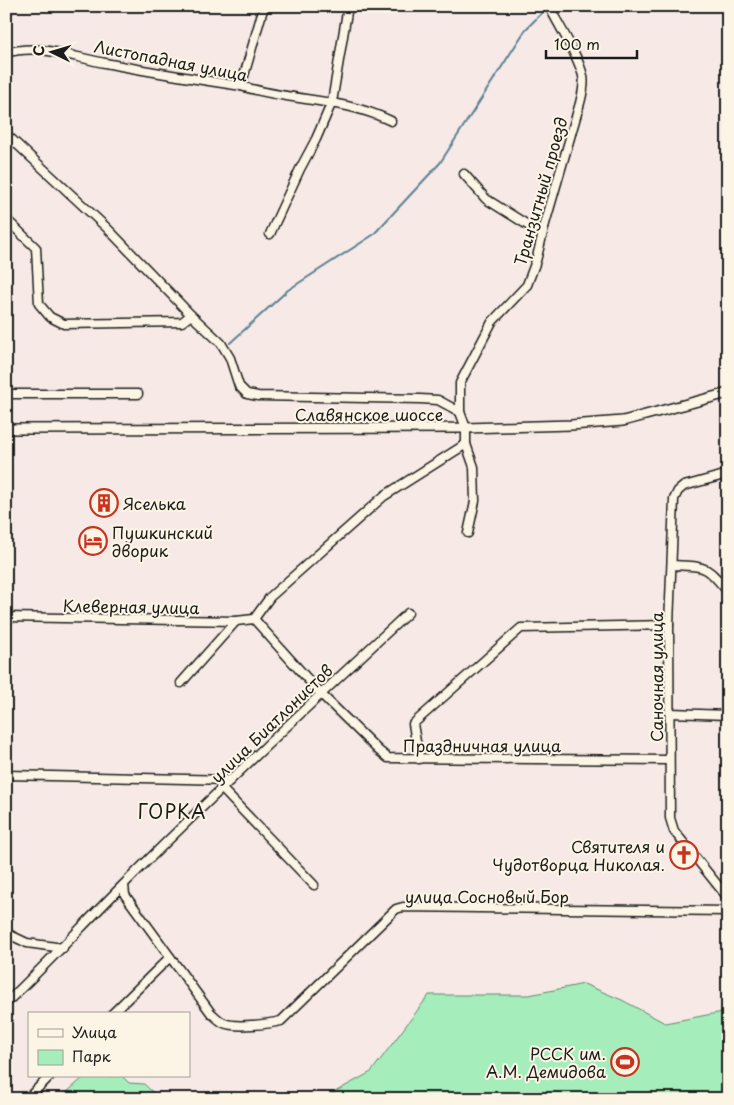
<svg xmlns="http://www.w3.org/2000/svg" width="734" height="1105" font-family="'Playpen Sans',sans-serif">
<rect width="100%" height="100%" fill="#f7eae6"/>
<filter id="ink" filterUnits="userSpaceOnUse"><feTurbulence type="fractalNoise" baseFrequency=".02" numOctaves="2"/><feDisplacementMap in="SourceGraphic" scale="10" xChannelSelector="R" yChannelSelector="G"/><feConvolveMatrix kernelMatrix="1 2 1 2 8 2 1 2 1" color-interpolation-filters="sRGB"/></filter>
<g filter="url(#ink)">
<g fill="#a5edbb" stroke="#60846c">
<path d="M 584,984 L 622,1000 L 665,1023 L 728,1011 L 728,1099 L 322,1099 L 371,1072 L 429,995 L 529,995 Z"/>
<path d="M 85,1076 L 122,1076 L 129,1083 L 144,1084 L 160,1099 L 59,1099 Z"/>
</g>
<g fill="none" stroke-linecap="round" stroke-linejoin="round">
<path stroke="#5a8194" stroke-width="2" d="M 230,343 L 288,290 L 373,235 L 440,163 L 526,29 L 546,9"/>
<defs>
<g id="minor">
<path d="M 6,53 C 39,43 72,57 105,63 C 150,72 196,79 241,86 C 292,102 341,97 391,121"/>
<path d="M 241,86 L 264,6"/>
<path d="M 6,134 L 107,228 L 191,315"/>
<path d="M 464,174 L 486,199 L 542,234"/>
<path d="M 6,219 L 36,248 L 39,304 L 50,317 L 64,324 L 182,322 L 191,315 L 221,343 L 230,358 L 239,386 L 247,394 L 258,396 L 420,399 L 438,400 L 460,412"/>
<path d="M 270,234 L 300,169 L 316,139 L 332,102 L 348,6"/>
<path d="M 6,394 L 138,394"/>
<path d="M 728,474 L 684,486 L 678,491 L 674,499 L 669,625 L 670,818 L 674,831 L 728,898"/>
<path d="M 468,533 L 475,501 L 474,467 L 466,444 L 466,428 L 460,412 L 460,383 L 492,322 L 527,285 L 536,261 L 545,224 L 580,103 C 582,95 585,85 583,76 C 578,55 559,26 549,6"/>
<path d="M 672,565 C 707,567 705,564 728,592"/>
<path d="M 6,617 L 236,621 L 254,619"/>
<path d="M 254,619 L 321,694 L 378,750 L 388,758 L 669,760"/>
<path d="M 254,619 L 270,597 L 384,496 L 466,444"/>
<path d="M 181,683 L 236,621"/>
<path d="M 670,713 L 728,715"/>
<path d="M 419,759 L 413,724 L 521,628 L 669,625"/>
<path d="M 6,775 L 231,780"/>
<path d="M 222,789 L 314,885"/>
<path d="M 124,885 L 125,895 L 211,1013 C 215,1016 219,1021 224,1023 C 235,1028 269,1024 281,1021 L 396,909 L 403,907 L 728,911"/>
<path d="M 6,933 L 27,943 L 63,948"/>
<path d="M 6,1003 C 46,965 84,924 123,885 C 216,792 312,702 408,613"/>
<path d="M 112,1014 L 170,957"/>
<path d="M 27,1099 L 50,1076"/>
</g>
<path id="major" d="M 6,429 L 466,428 L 571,425 L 623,421 L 728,393"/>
</defs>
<use href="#minor" stroke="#1c1c1c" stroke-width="11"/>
<use href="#major" stroke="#1c1c1c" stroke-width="12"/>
<use href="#minor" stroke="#fcf5e5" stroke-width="8"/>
<use href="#major" stroke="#fcf5e5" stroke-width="9"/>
</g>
</g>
<defs>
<symbol id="building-ring" viewBox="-11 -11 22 22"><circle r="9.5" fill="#fcf5e5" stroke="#c8321e" stroke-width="1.5"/><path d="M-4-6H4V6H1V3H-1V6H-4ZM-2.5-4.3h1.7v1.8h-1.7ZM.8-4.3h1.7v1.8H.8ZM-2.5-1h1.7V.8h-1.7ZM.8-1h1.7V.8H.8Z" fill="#c8321e"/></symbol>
<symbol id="hotel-ring" viewBox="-11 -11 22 22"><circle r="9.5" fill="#fcf5e5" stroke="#c8321e" stroke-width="1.5"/><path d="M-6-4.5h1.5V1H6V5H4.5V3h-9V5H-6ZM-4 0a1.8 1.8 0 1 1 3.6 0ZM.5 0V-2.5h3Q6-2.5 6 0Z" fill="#c8321e"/></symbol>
<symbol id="church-ring" viewBox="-11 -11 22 22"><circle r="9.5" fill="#fcf5e5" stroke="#c8321e" stroke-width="1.5"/><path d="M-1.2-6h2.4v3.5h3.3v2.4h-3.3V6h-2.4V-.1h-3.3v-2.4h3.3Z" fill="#c8321e"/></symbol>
<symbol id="stadium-ring" viewBox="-11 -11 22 22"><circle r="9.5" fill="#fcf5e5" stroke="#c8321e" stroke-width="1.5"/><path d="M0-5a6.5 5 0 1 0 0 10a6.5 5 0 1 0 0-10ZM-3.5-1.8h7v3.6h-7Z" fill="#c8321e"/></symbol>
</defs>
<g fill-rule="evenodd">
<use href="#building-ring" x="88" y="487" width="32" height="32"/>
<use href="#hotel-ring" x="77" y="525" width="32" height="32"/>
<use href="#church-ring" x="668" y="839" width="32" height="32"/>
<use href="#stadium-ring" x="609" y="1046" width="32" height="32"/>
</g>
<g text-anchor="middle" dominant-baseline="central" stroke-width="4" stroke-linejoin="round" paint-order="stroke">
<g font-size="16" fill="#1c1c1c" stroke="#fcf5e5">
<text transform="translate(171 60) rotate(11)">Листопадная улица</text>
<text transform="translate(540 191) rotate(-74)">Транзитный проезд</text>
<text x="369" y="414">Славянское шоссе</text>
<text transform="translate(131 606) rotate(1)">Клеверная улица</text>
<text transform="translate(656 677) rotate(-90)">Саночная улица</text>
<text transform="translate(271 723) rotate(-44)">улица Биатлонистов</text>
<text x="482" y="745">Праздничная улица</text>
<text x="487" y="896">улица Сосновый Бор</text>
</g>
<g font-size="16" fill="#1c1c1c" stroke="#fcf5e5" text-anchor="start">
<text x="123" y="503">Яселька</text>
<text x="112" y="532">Пушкинский<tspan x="112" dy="18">дворик</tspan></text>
<text x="665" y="846" text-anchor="end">Святителя и<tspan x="665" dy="18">Чудотворца Николая.</tspan></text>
<text x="606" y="1053" text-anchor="end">РССК им.<tspan x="606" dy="18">А.М. Демидова</tspan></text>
</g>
<g font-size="19" letter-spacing="1" fill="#1c1c1c" stroke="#fcf5e5">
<text x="172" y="811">ГОРКА</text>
</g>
</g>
<rect width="734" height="1105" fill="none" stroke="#fcf5e5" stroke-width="25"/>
<rect x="12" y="12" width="709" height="1080" fill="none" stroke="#1c1c1c" stroke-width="2" filter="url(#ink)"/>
<rect x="28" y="1012" width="162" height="65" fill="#fcf5e5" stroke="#a29e95"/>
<rect x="38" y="1029" width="25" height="8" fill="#fcf5e5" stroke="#a29e95"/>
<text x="72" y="1038" font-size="15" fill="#1c1c1c">Улица</text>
<rect x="38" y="1050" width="25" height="15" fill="#a5edbb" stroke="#a29e95"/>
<text x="72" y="1062" font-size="15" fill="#1c1c1c">Парк</text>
<g transform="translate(52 52) rotate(275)" stroke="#fcf5e5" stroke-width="4" paint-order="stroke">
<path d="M0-4L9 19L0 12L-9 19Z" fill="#1c1c1c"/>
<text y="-8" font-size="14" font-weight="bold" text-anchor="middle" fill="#1c1c1c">С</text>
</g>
<path d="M546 50v8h91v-8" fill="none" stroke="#1c1c1c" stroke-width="2.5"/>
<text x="554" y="50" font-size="15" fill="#1c1c1c" stroke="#fcf5e5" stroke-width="4" paint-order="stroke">100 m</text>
</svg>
